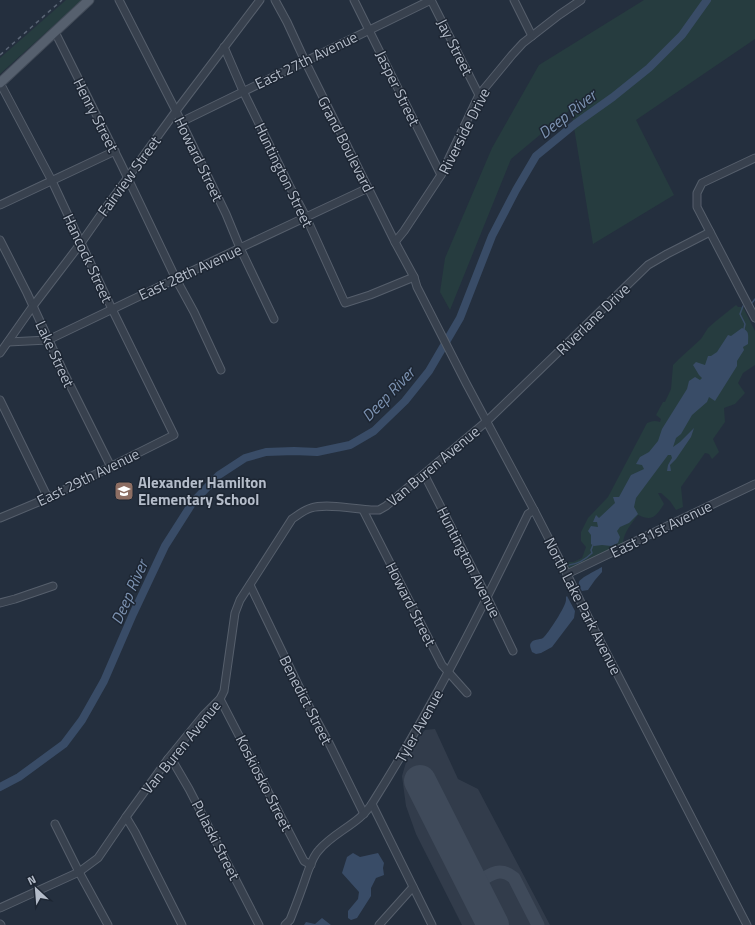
<svg xmlns="http://www.w3.org/2000/svg" width="755" height="925" font-family="'Titillium Web',sans-serif">
<rect width="100%" height="100%" fill="#242f3e"/>
<path fill="#323c4b" d="M 435,729 L 458,779 L 478,789 L 550,925 L 462,925 L 416,834 L 406,806 L 402,776 L 407,759 L 413,745 L 425,730 Z"/>
<g fill="#263c3f">
<path d="M 66,0 L 82,0 L 0,74 L 0,58 Z"/>
<path d="M 644,0 L 755,0 L 755,39 L 636,120 L 674,195 L 593,244 L 571,109 L 511,159 L 450,310 L 440,292 L 445,258 L 492,148 L 539,65 Z"/>
<path d="M 736,305 L 738,307 L 743,307 L 755,331 L 755,365 L 743,373 L 738,383 L 745,393 L 735,404 L 724,408 L 725,422 L 713,439 L 719,452 L 712,459 L 709,454 L 705,453 L 681,487 L 683,507 L 676,510 L 670,501 L 661,493 L 658,493 L 664,504 C 656,516 653,522 638,515 C 631,524 624,532 623,543 L 569,569 L 566,567 L 562,562 L 573,562 L 582,558 L 586,547 L 581,541 L 581,532 L 588,518 L 608,497 L 647,423 C 652,421 655,420 660,422 L 661,419 L 656,415 L 663,402 L 665,402 L 671,389 L 673,365 L 679,359 L 701,339 L 708,328 L 716,321 Z"/>
</g>
<g fill="#394c67">
<path d="M 742,328 C 750,331 748,336 748,344 L 743,347 L 744,350 L 737,361 L 737,366 L 715,401 L 709,397 L 707,402 L 692,415 L 681,434 L 676,438 L 673,447 L 680,442 L 694,428 L 691,437 L 676,459 L 670,465 L 671,471 L 667,471 L 668,465 L 672,458 L 671,455 L 668,455 L 636,498 L 634,507 L 638,514 L 629,523 L 620,527 L 617,531 L 620,537 L 618,543 L 611,546 L 602,545 L 594,546 L 591,544 L 591,535 L 588,531 L 591,526 L 598,527 L 597,522 L 593,522 L 596,515 L 599,518 L 615,503 L 613,497 L 619,497 L 631,475 L 644,469 L 642,465 L 636,464 L 640,457 L 649,452 L 658,441 L 662,429 L 687,389 L 689,381 L 695,377 L 700,380 L 702,378 L 699,375 L 693,365 L 696,362 L 705,365 L 708,356 L 711,356 L 717,352 L 728,335 L 731,336 Z"/>
<path d="M 602,567 L 602,572 L 595,580 L 588,590 L 582,591 C 581,589 578,585 579,582 C 580,578 597,570 602,567 Z"/>
<path d="M 567,596 L 575,611 L 574,618 L 552,647 L 541,653 L 536,654 L 532,652 C 531,649 529,645 531,643 C 533,639 539,640 543,638 C 548,634 566,606 566,600 C 566,599 566,598 566,597 Z"/>
<path d="M 353,853 L 360,857 L 378,853 L 384,863 L 383,868 L 384,875 L 376,878 L 371,888 L 371,896 L 357,918 L 351,920 L 348,918 L 348,911 L 358,899 L 359,892 L 342,873 L 347,857 Z"/>
<path d="M 322,918 L 331,925 L 304,925 L 306,922 L 315,924 Z"/>
</g>
<g fill="none" stroke-linecap="round" stroke-linejoin="round">
<g stroke="#394c67" stroke-width="1.5">
<path d="M 752,303 L 755,299"/>
<path d="M 743,306 L 740,314 L 745,324 L 744,329"/>
<path d="M 569,565 C 577,564 586,559 592,553 L 591,550 L 593,545"/>
</g>
<path stroke="#394c67" stroke-width="8" d="M 0,787 L 19,777 L 64,744 L 82,720 L 104,681 L 133,614 L 165,546 L 193,502 L 219,475 L 245,458 L 266,452 L 294,451 L 317,452 L 350,445 L 374,431 L 405,401 L 429,371 L 460,318 L 492,236 L 516,190 L 536,156 L 575,124 L 613,97 L 649,68 L 682,35 L 707,0"/>
<path stroke="#3f4a5a" stroke-width="13" d="M 473,886 C 488,876 498,865 514,878 L 538,925"/>
<path stroke="#3f4a5a" stroke-width="32" d="M 420,781 L 493,925"/>
<defs>
<g id="minor">
<path d="M 119,0 L 176,111 L 226,214 L 240,248 L 274,319"/>
<path d="M 275,0 L 287,22 L 305,61 L 395,242 L 414,277 L 417,287 L 466,383 L 534,510 L 567,574 L 592,625 L 747,925"/>
<path d="M 354,0 L 441,175"/>
<path d="M 431,0 L 479,95"/>
<path d="M 514,0 L 532,36"/>
<path d="M 55,32 L 121,164 L 176,279 L 194,312 L 221,370"/>
<path d="M 224,47 L 243,91 L 289,185 L 306,217 L 345,303 L 370,295 L 414,277"/>
<path d="M 181,122 L 431,0"/>
<path d="M 755,158 L 702,183 L 697,193 L 697,207 L 755,318"/>
<path d="M 0,205 L 115,151"/>
<path d="M 0,240 L 27,293 L 64,373 L 111,467"/>
<path d="M 395,242 L 404,231 L 441,175 L 479,95 L 512,55 L 523,43 L 559,15 L 581,0"/>
<path d="M 8,342 L 48,340 L 240,248 L 368,188"/>
<path d="M 0,353 L 33,306 L 81,243 L 102,213 L 176,111 L 260,0"/>
<path d="M 0,400 L 48,498"/>
<path d="M 424,474 L 487,597 L 513,651"/>
<path d="M 363,510 L 442,665 L 467,693"/>
<path d="M 0,518 L 48,498 L 174,435 L 112,309 L 52,181 L 0,83"/>
<path d="M 567,574 L 755,484"/>
<path d="M 250,585 L 305,699 L 330,745 L 364,814"/>
<path d="M 0,603 L 15,599 L 53,586"/>
<path d="M 220,699 L 304,861 L 311,865"/>
<path d="M 168,759 L 175,765 L 189,789 L 259,925"/>
<path d="M 372,804 L 432,925"/>
<path d="M 126,817 L 135,832 L 182,925"/>
<path d="M 55,824 L 79,872 L 108,925"/>
<path d="M 0,908 L 79,872 L 98,858 L 126,817 L 168,759 L 203,716 L 220,699 L 224,691 L 235,613 L 240,600 L 292,519 C 298,515 304,510 311,508 C 326,503 355,509 371,510 L 379,510 L 386,506 L 487,421 L 648,265 L 667,254 L 710,232"/>
<path d="M 0,924 L 1,925"/>
<path d="M 285,925 L 290,920 C 296,905 302,889 307,874 C 310,866 313,856 319,850 C 335,831 360,824 373,802 C 431,710 480,613 528,514 L 534,510"/>
<path d="M 379,925 L 413,887"/>
</g>
<path id="major" d="M 0,83 L 89,0"/>
</defs>
<use href="#minor" stroke="#565f6c" stroke-width="9"/>
<use href="#major" stroke="#414a57" stroke-width="11"/>
<use href="#minor" stroke="#38414e" stroke-width="7"/>
<use href="#major" stroke="#56606e" stroke-width="9"/>
<path stroke="#5a6575" stroke-width="1.5" stroke-dasharray="4 4" stroke-linecap="butt" d="M 0,55 L 62,0"/>
</g>
<defs>
<symbol id="school-square" viewBox="-11 -11 22 22"><rect x="-9" y="-9" width="18" height="18" rx="4" fill="#8d6e63" stroke="#1d2633"/><path d="M0-5L7-2L0 1L-7-2ZM-4 1L0 2.5L4 1V4Q0 6-4 4Z" fill="#fff"/></symbol>
</defs>
<g fill-rule="evenodd">
<use href="#school-square" x="113" y="480" width="22" height="22"/>
</g>
<g text-anchor="middle" dominant-baseline="central" stroke-width="3" stroke-linejoin="round" paint-order="stroke">
<g font-size="15" fill="#b4bcc9" stroke="#1d2633">
<text transform="translate(455 47) rotate(63)">Jay Street</text>
<text transform="translate(306 60) rotate(-26)">East 27th Avenue</text>
<text transform="translate(398 88) rotate(64)">Jasper Street</text>
<text transform="translate(96 115) rotate(63)">Henry Street</text>
<text transform="translate(464 131) rotate(-63)">Riverside Drive</text>
<text transform="translate(346 144) rotate(63)">Grand Boulevard</text>
<text transform="translate(199 159) rotate(64)">Howard Street</text>
<text transform="translate(284 175) rotate(64)">Huntington Street</text>
<text transform="translate(129 176) rotate(-54)">Fairview Street</text>
<text transform="translate(88 258) rotate(65)">Hancock Street</text>
<text transform="translate(190 272) rotate(-25)">East 28th Avenue</text>
<text transform="translate(593 319) rotate(-44)">Riverlane Drive</text>
<text transform="translate(55 354) rotate(65)">Lake Street</text>
<text transform="translate(433 466) rotate(-40)">Van Buren Avenue</text>
<text transform="translate(88 477) rotate(-26)">East 29th Avenue</text>
<text transform="translate(661 529) rotate(-26)">East 31st Avenue</text>
<text transform="translate(469 562) rotate(63)">Huntington Avenue</text>
<text transform="translate(411 604) rotate(63)">Howard Street</text>
<text transform="translate(583 606) rotate(63)">North Lake Park Avenue</text>
<text transform="translate(306 700) rotate(63)">Benedict Street</text>
<text transform="translate(419 726) rotate(-61)">Tyler Avenue</text>
<text transform="translate(181 747) rotate(-51)">Van Buren Avenue</text>
<text transform="translate(264 783) rotate(63)">Koskiosko Street</text>
<text transform="translate(216 840) rotate(63)">Pulaski Street</text>
</g>
<g font-size="15" font-weight="bold" fill="#b4bcc9" stroke="#1d2633" text-anchor="start">
<text x="138" y="482">Alexander Hamilton<tspan x="138" dy="17">Elementary School</tspan></text>
</g>
<g font-size="16" font-style="italic" fill="#7c92b1" stroke="#1d2633">
<text transform="translate(567 114) rotate(-38)">Deep River</text>
<text transform="translate(388 394) rotate(-46)">Deep River</text>
<text transform="translate(129 592) rotate(-66)">Deep River</text>
</g>
</g>
<g transform="translate(36 889) rotate(334)" stroke="#1d2633" stroke-width="3" paint-order="stroke">
<path d="M0-3L7 15L0 10L-7 15Z" fill="#b4bcc9"/>
<text y="-6" font-size="11" font-weight="bold" text-anchor="middle" fill="#b4bcc9">N</text>
</g>
</svg>
